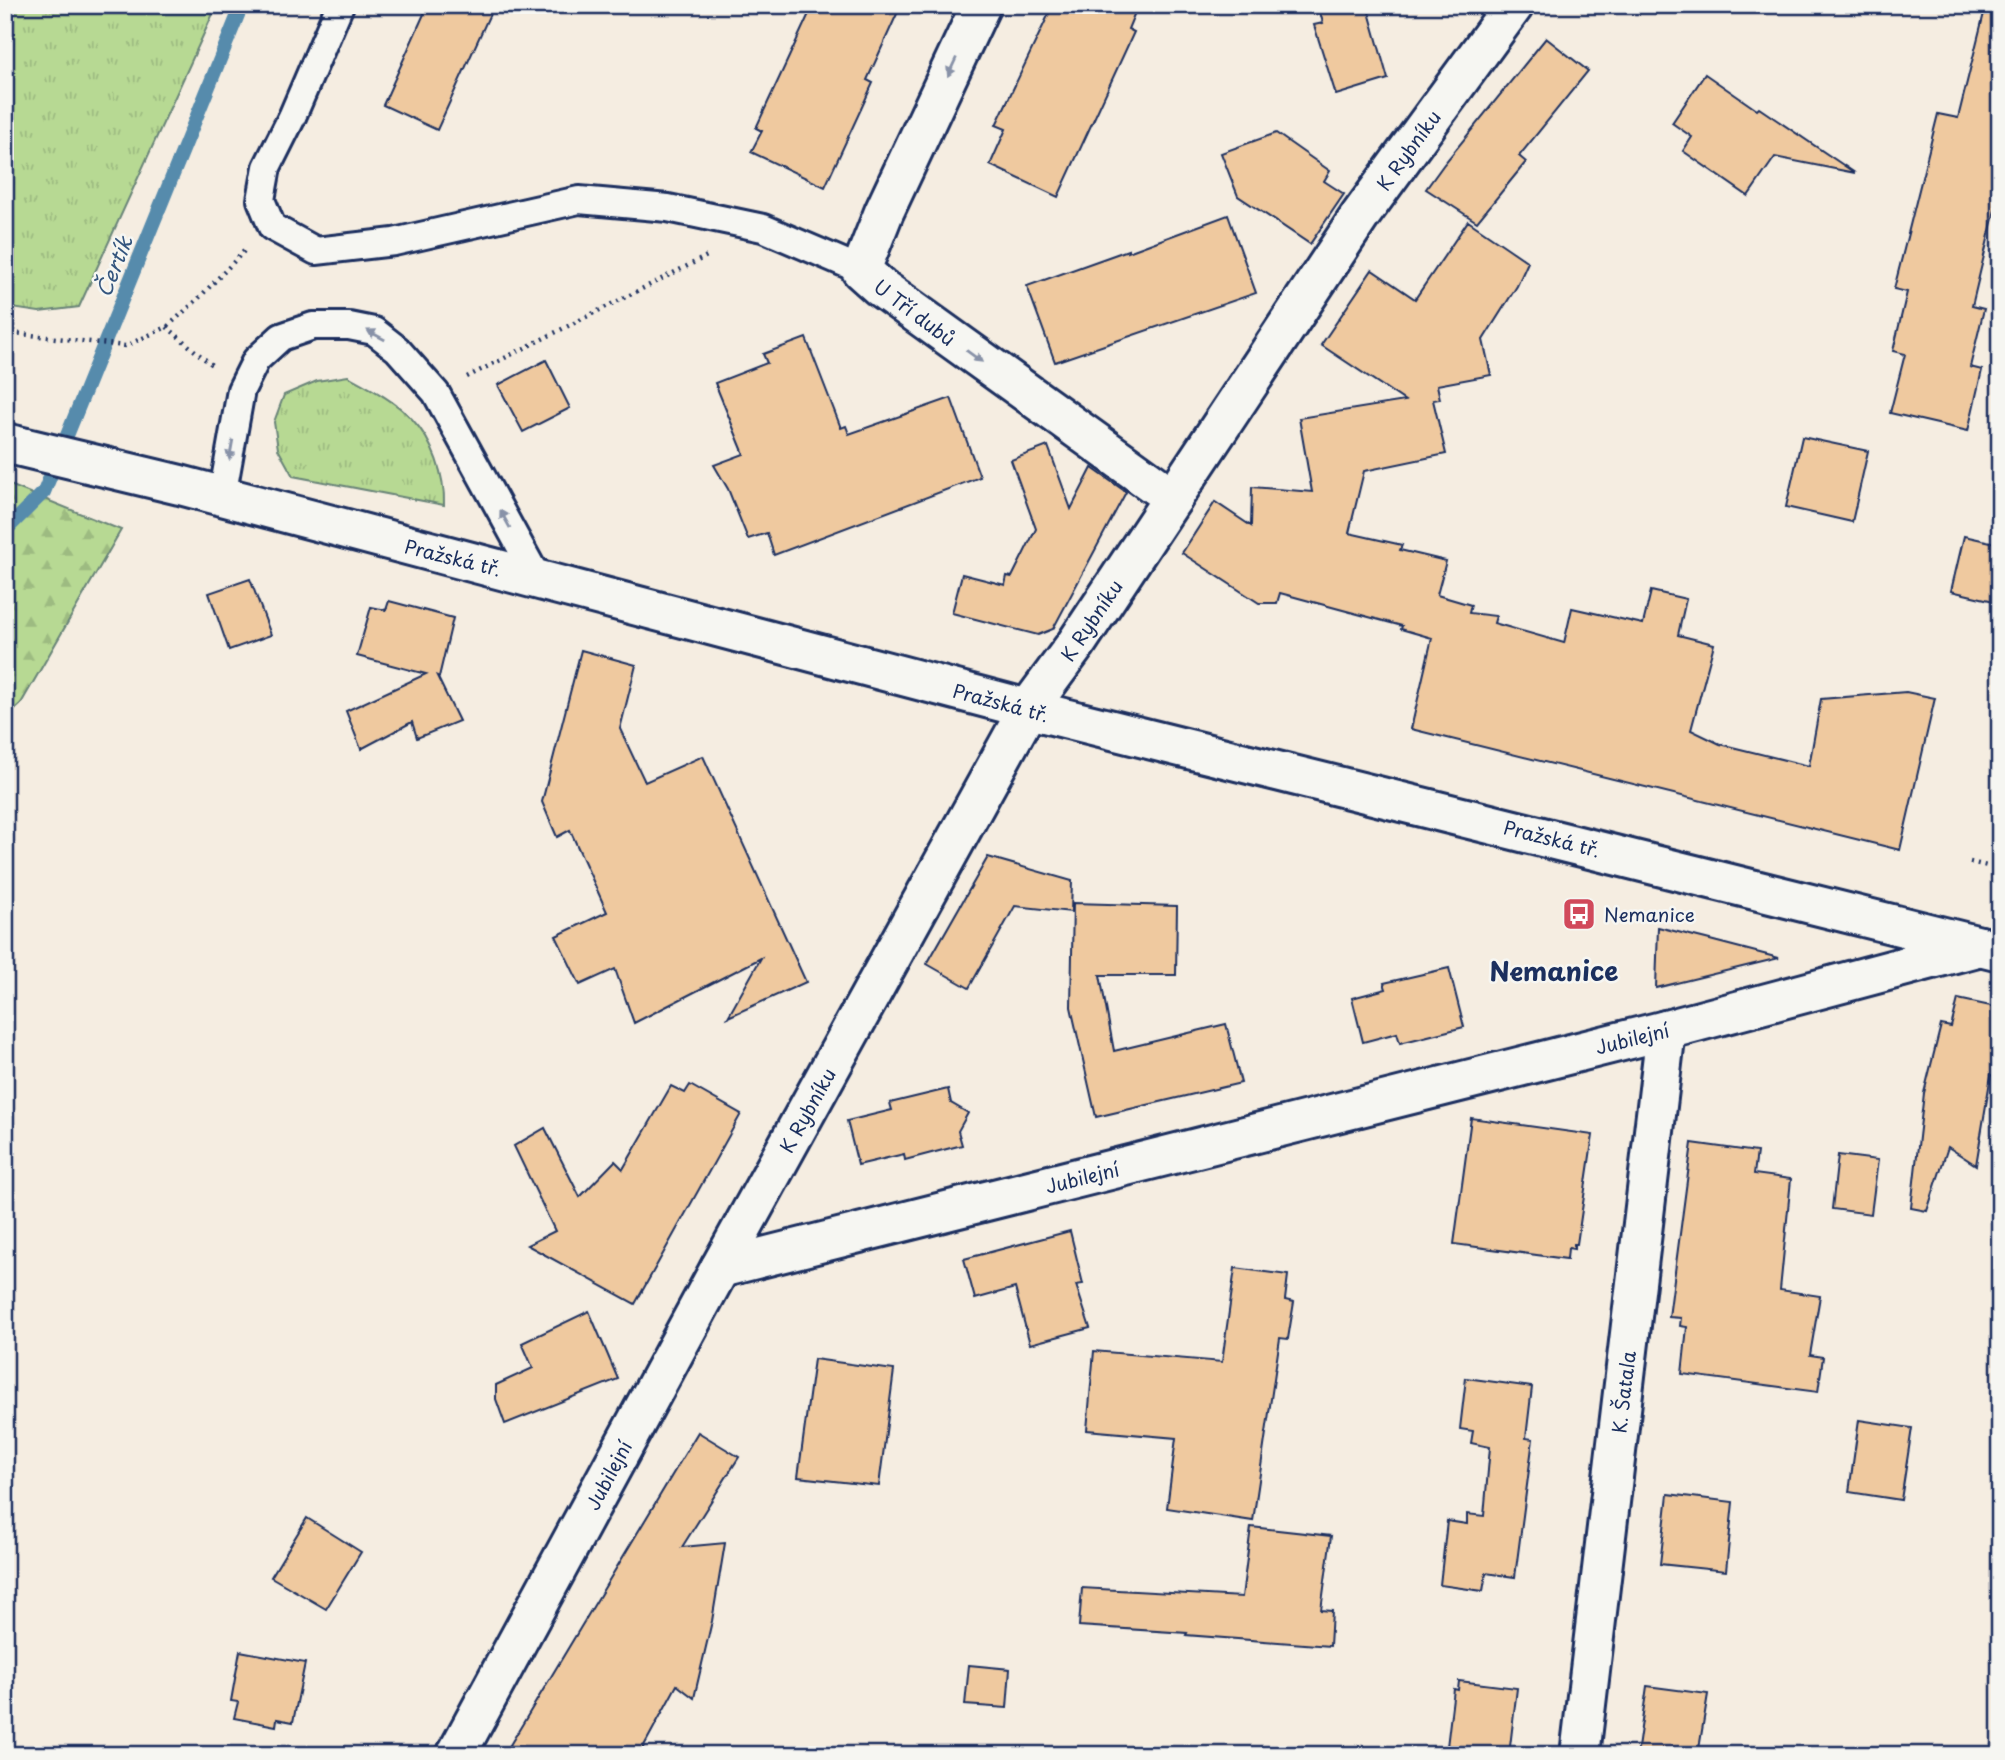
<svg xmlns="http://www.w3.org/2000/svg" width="2005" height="1760" font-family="'Playpen Sans',sans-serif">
<defs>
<pattern id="grass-tufts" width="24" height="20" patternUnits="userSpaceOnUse" patternTransform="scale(1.75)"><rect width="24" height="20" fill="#b7d993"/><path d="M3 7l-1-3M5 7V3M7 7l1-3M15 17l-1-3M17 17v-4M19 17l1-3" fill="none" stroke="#9dbb81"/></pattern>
<pattern id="forest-firs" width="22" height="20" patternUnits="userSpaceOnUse" patternTransform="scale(1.75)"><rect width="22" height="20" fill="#b7d993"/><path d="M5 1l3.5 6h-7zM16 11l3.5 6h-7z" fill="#9dbb81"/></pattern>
</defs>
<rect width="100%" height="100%" fill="#f5ede1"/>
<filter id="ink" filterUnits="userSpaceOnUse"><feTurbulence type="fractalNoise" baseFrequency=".0143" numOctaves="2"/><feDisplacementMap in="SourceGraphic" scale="14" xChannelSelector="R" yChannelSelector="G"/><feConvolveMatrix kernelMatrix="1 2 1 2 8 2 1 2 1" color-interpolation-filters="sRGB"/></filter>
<g filter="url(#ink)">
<g fill="url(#grass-tufts)" stroke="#698478" stroke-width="2">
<path d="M 5,5 L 217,5 L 79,307 L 39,312 L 5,307 Z"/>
<path d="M 348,376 C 370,388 395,401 412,419 C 433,441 445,476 444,505 L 293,476 L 278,449 L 274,422 L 284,395 L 317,381 Z"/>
</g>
<path fill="url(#forest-firs)" stroke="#698478" stroke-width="2" d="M 5,483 L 121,530 L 20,705 L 5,719 Z"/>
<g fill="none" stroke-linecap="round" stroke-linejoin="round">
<path stroke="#578bac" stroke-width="14" d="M 5,531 L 44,492 L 242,5"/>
</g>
<g fill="#efc99f" stroke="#1b2f5e" stroke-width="2">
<path d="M 428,5 L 494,5 L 437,130 L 383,105 Z"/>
<path d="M 813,5 L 901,5 L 867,80 L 873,83 L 825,187 L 751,152 L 762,131 L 756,128 Z"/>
<path d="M 1053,5 L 1138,5 L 1128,29 L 1134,32 L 1058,197 L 990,165 L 1006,129 L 996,125 Z"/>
<path d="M 1318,5 L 1367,5 L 1388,79 L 1336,95 L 1314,25 L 1323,23 Z"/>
<path d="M 1986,5 L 2000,5 L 2000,189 L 1972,306 L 1984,309 L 1970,367 L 1982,370 L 1968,431 L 1890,413 L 1905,354 L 1893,351 L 1907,292 L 1894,289 L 1938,114 L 1958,118 Z"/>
<path d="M 1546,38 L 1588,71 L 1519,156 L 1526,162 L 1477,222 L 1426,189 L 1444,164 Z"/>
<path d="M 1705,74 L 1757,110 L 1759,108 L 1855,173 L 1775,157 L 1748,196 L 1683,151 L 1692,137 L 1672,123 Z"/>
<path d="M 1276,133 L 1330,171 L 1324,181 L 1344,194 L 1310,244 L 1238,196 L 1221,153 Z"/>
<path d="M 1228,215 L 1256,293 L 1055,362 L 1027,286 L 1128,250 L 1128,252 Z"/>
<path d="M 1468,221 L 1528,262 L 1517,286 L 1483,340 L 1491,375 L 1437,385 L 1440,399 L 1433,400 L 1446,454 L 1364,471 L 1349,533 L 1402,545 L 1400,550 L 1446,561 L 1437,595 L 1471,605 L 1469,613 L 1496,616 L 1494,623 L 1564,643 L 1572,608 L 1643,624 L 1651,591 L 1686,599 L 1678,635 L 1714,644 L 1691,730 L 1720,744 L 1809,766 L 1821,699 L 1906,692 L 1935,698 L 1900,850 L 1411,729 L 1432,638 L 1401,629 L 1402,626 L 1280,593 L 1277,603 L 1259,603 L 1182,553 L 1215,502 L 1251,526 L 1252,487 L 1312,492 L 1299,418 L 1405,401 L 1321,345 L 1372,270 L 1415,299 Z"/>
<path d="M 806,338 L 841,428 L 846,426 L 849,434 L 951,398 L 980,477 L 774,555 L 767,533 L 748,539 L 728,489 L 714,465 L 744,454 L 715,383 L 767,363 L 763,354 Z"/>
<path d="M 546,360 L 570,408 L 523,432 L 498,385 Z"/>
<path d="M 1802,437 L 1868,451 L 1852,522 L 1786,507 Z"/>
<path d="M 1048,446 L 1071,509 L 1092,468 L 1126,492 L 1053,629 L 1038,635 L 952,613 L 962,574 L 1005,585 L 1007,576 L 1012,577 L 1036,529 L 1011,460 Z"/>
<path d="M 1964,536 L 2000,544 L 2000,578 L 1994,601 L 1951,591 Z"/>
<path d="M 250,579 L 271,635 L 229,650 L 209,593 Z"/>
<path d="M 389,601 L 453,618 L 439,677 L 437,676 L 459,721 L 417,738 L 412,722 L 361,749 L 346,711 L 426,674 L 357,656 L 371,607 L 386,610 Z"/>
<path d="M 581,650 L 636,665 L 620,729 L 645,782 L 703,756 L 806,982 L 728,1017 L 761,958 L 634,1023 L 615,969 L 580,985 L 556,936 L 607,912 L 570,830 L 557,837 L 542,802 Z"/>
<path d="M 988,857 L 1072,881 L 1071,912 L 1015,906 L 969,988 L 927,964 Z"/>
<path d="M 1073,903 L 1177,906 L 1176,975 L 1100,975 L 1114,1051 L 1226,1024 L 1241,1083 L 1096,1117 L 1071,1007 Z"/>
<path d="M 1658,927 L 1706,939 L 1779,958 L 1656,988 Z"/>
<path d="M 1449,968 L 1464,1027 L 1400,1043 L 1397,1033 L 1363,1042 L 1352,998 L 1386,989 L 1384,983 Z"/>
<path d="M 1958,999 L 2000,1008 L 2000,1077 L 1991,1075 L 1976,1165 L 1948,1147 L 1927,1211 L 1911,1208 L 1924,1093 L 1941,1025 L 1951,1027 Z"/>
<path d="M 690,1085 L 741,1114 L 635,1304 L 527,1245 L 555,1231 L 514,1146 L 545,1128 L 580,1197 L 615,1161 L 623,1169 L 671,1086 L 685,1093 Z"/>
<path d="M 948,1089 L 951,1103 L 968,1113 L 958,1131 L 962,1145 L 905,1160 L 904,1154 L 858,1165 L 847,1121 L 892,1110 L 890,1103 Z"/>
<path d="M 1471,1118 L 1593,1135 L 1577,1244 L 1574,1244 L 1574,1249 L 1568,1248 L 1567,1259 L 1454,1244 Z"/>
<path d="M 1692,1143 L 1757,1152 L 1754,1174 L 1791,1179 L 1780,1290 L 1820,1296 L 1810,1355 L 1823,1357 L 1818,1392 L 1682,1374 L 1687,1327 L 1680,1326 L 1681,1318 L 1669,1317 Z"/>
<path d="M 1838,1155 L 1878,1160 L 1871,1214 L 1832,1209 Z"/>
<path d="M 1070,1231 L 1083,1284 L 1076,1285 L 1090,1328 L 1030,1344 L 1015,1288 L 975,1299 L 964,1259 Z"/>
<path d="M 1235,1268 L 1288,1275 L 1285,1300 L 1294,1302 L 1288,1339 L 1280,1338 L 1253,1521 L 1167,1508 L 1176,1438 L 1087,1430 L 1094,1351 L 1222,1362 Z"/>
<path d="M 589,1311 L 618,1379 L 505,1424 L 496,1399 L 496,1385 L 533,1368 L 522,1343 Z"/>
<path d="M 814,1359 L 894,1370 L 879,1486 L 798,1477 Z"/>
<path d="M 1466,1378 L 1532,1387 L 1526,1438 L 1533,1439 L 1515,1577 L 1486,1573 L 1483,1591 L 1440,1585 L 1447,1521 L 1467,1524 L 1467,1514 L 1484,1516 L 1490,1447 L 1471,1443 L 1473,1431 L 1460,1429 Z"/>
<path d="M 1859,1420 L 1912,1428 L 1901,1500 L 1849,1492 Z"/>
<path d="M 698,1432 L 739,1457 L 682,1547 L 725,1543 L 712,1621 L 694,1698 L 677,1685 L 639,1755 L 504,1755 Z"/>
<path d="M 1668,1494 L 1733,1502 L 1726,1571 L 1660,1564 Z"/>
<path d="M 307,1518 L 361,1552 L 326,1609 L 271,1577 Z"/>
<path d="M 1251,1527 L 1331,1536 L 1321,1610 L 1332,1611 L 1330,1646 L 1186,1635 L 1187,1633 L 1079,1626 L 1082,1588 L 1242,1597 Z"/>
<path d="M 240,1651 L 305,1663 L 293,1722 L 277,1719 L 276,1726 L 234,1718 L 238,1702 L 231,1701 Z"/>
<path d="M 969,1665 L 1010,1669 L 1007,1708 L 965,1705 Z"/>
<path d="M 1459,1681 L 1517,1688 L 1509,1755 L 1446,1755 L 1454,1689 L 1458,1690 Z"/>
<path d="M 1647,1686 L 1708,1694 L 1698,1755 L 1637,1755 Z"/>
</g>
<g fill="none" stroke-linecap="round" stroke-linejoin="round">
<defs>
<g id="lane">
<path d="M 340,5 L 292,117 L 267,167 L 261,200 L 272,227 L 316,251 L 394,242 L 579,200 L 668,208 L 763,228 L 861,270"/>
<path d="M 222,497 L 241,390 L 256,360 L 281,337 L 313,326 L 349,326 L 374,331 L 397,349 L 436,393 L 538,579"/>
</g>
<g id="street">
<path d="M 981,5 L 884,212 L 861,270 L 880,287 L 1173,498"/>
<path d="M 1028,709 L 1076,644 L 1360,216 L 1514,5"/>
<path d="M 720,1268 L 1666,1030 L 1981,946"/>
<path d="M 1580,1755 L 1666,1030"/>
</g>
<g id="secondary">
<path d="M 5,443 L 180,485 L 1028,709 L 2000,951"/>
<path d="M 456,1755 L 720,1268 L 1028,709"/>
</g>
</defs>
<use href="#lane" stroke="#1b2f5e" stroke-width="32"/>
<use href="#street" stroke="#1b2f5e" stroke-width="44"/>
<use href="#secondary" stroke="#1b2f5e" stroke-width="44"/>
<g stroke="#1b2f5e" stroke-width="4.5" stroke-dasharray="2 5" stroke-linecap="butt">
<path d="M 167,327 L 214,367"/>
<path d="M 5,332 L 125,346 L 167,327 L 198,299 L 245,250"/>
<path d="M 467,377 L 709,255"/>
<path d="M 1970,862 L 2000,869"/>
</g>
<use href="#lane" stroke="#f6f6f2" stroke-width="26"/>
<use href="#street" stroke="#f6f6f2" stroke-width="38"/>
<use href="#secondary" stroke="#f6f6f2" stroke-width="38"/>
</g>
<defs><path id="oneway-solid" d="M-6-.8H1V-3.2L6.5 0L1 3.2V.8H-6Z" transform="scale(1.75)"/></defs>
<g fill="#8892a8">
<use href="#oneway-solid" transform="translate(952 67) rotate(115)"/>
<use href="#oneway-solid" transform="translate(376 335) rotate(-151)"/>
<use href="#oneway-solid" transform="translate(974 356) rotate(36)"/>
<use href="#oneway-solid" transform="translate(231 450) rotate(100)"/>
<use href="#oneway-solid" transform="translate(505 519) rotate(-119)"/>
</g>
</g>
<defs>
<symbol id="bus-square" viewBox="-11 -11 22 22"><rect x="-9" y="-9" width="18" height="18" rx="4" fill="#d1495b" stroke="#f6f6f2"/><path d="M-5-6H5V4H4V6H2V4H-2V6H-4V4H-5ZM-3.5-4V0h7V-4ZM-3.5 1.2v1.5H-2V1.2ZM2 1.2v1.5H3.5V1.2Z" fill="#fff"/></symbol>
</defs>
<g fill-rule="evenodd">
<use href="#bus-square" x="1560" y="895" width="38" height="38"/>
</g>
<g text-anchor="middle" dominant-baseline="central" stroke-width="5" stroke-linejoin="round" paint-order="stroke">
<g font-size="19" fill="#1b2f5e" stroke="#f6f6f2">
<text transform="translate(1408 150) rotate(-54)">K Rybníku</text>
<text transform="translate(915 312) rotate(37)">U Tří dubů</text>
<text transform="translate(453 557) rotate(14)">Pražská tř.</text>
<text transform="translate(1091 620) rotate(-56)">K Rybníku</text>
<text transform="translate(1001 702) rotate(15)">Pražská tř.</text>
<text transform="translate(1552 838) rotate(14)">Pražská tř.</text>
<text transform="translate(1632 1038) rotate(-14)">Jubilejní</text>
<text transform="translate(807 1110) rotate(-61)">K Rybníku</text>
<text transform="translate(1082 1177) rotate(-14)">Jubilejní</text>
<text transform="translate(1623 1392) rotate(-83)">K. Šatala</text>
<text transform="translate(608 1475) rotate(-62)">Jubilejní</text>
</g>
<g font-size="19" fill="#1b2f5e" stroke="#f6f6f2" text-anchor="start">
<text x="1604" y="914">Nemanice</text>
</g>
<g font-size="21" font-style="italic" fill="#34557e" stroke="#f6f6f2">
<text transform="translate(113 266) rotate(-68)">Čertík</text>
</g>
<g font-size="26" font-weight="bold" fill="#1b2f5e" stroke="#f6f6f2">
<text x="1554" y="970">Nemanice</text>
</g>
</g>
<rect width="2005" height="1760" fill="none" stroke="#f6f6f2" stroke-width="28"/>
<rect x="14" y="14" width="1977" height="1732" fill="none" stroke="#1b2f5e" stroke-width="2.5" filter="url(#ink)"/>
</svg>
